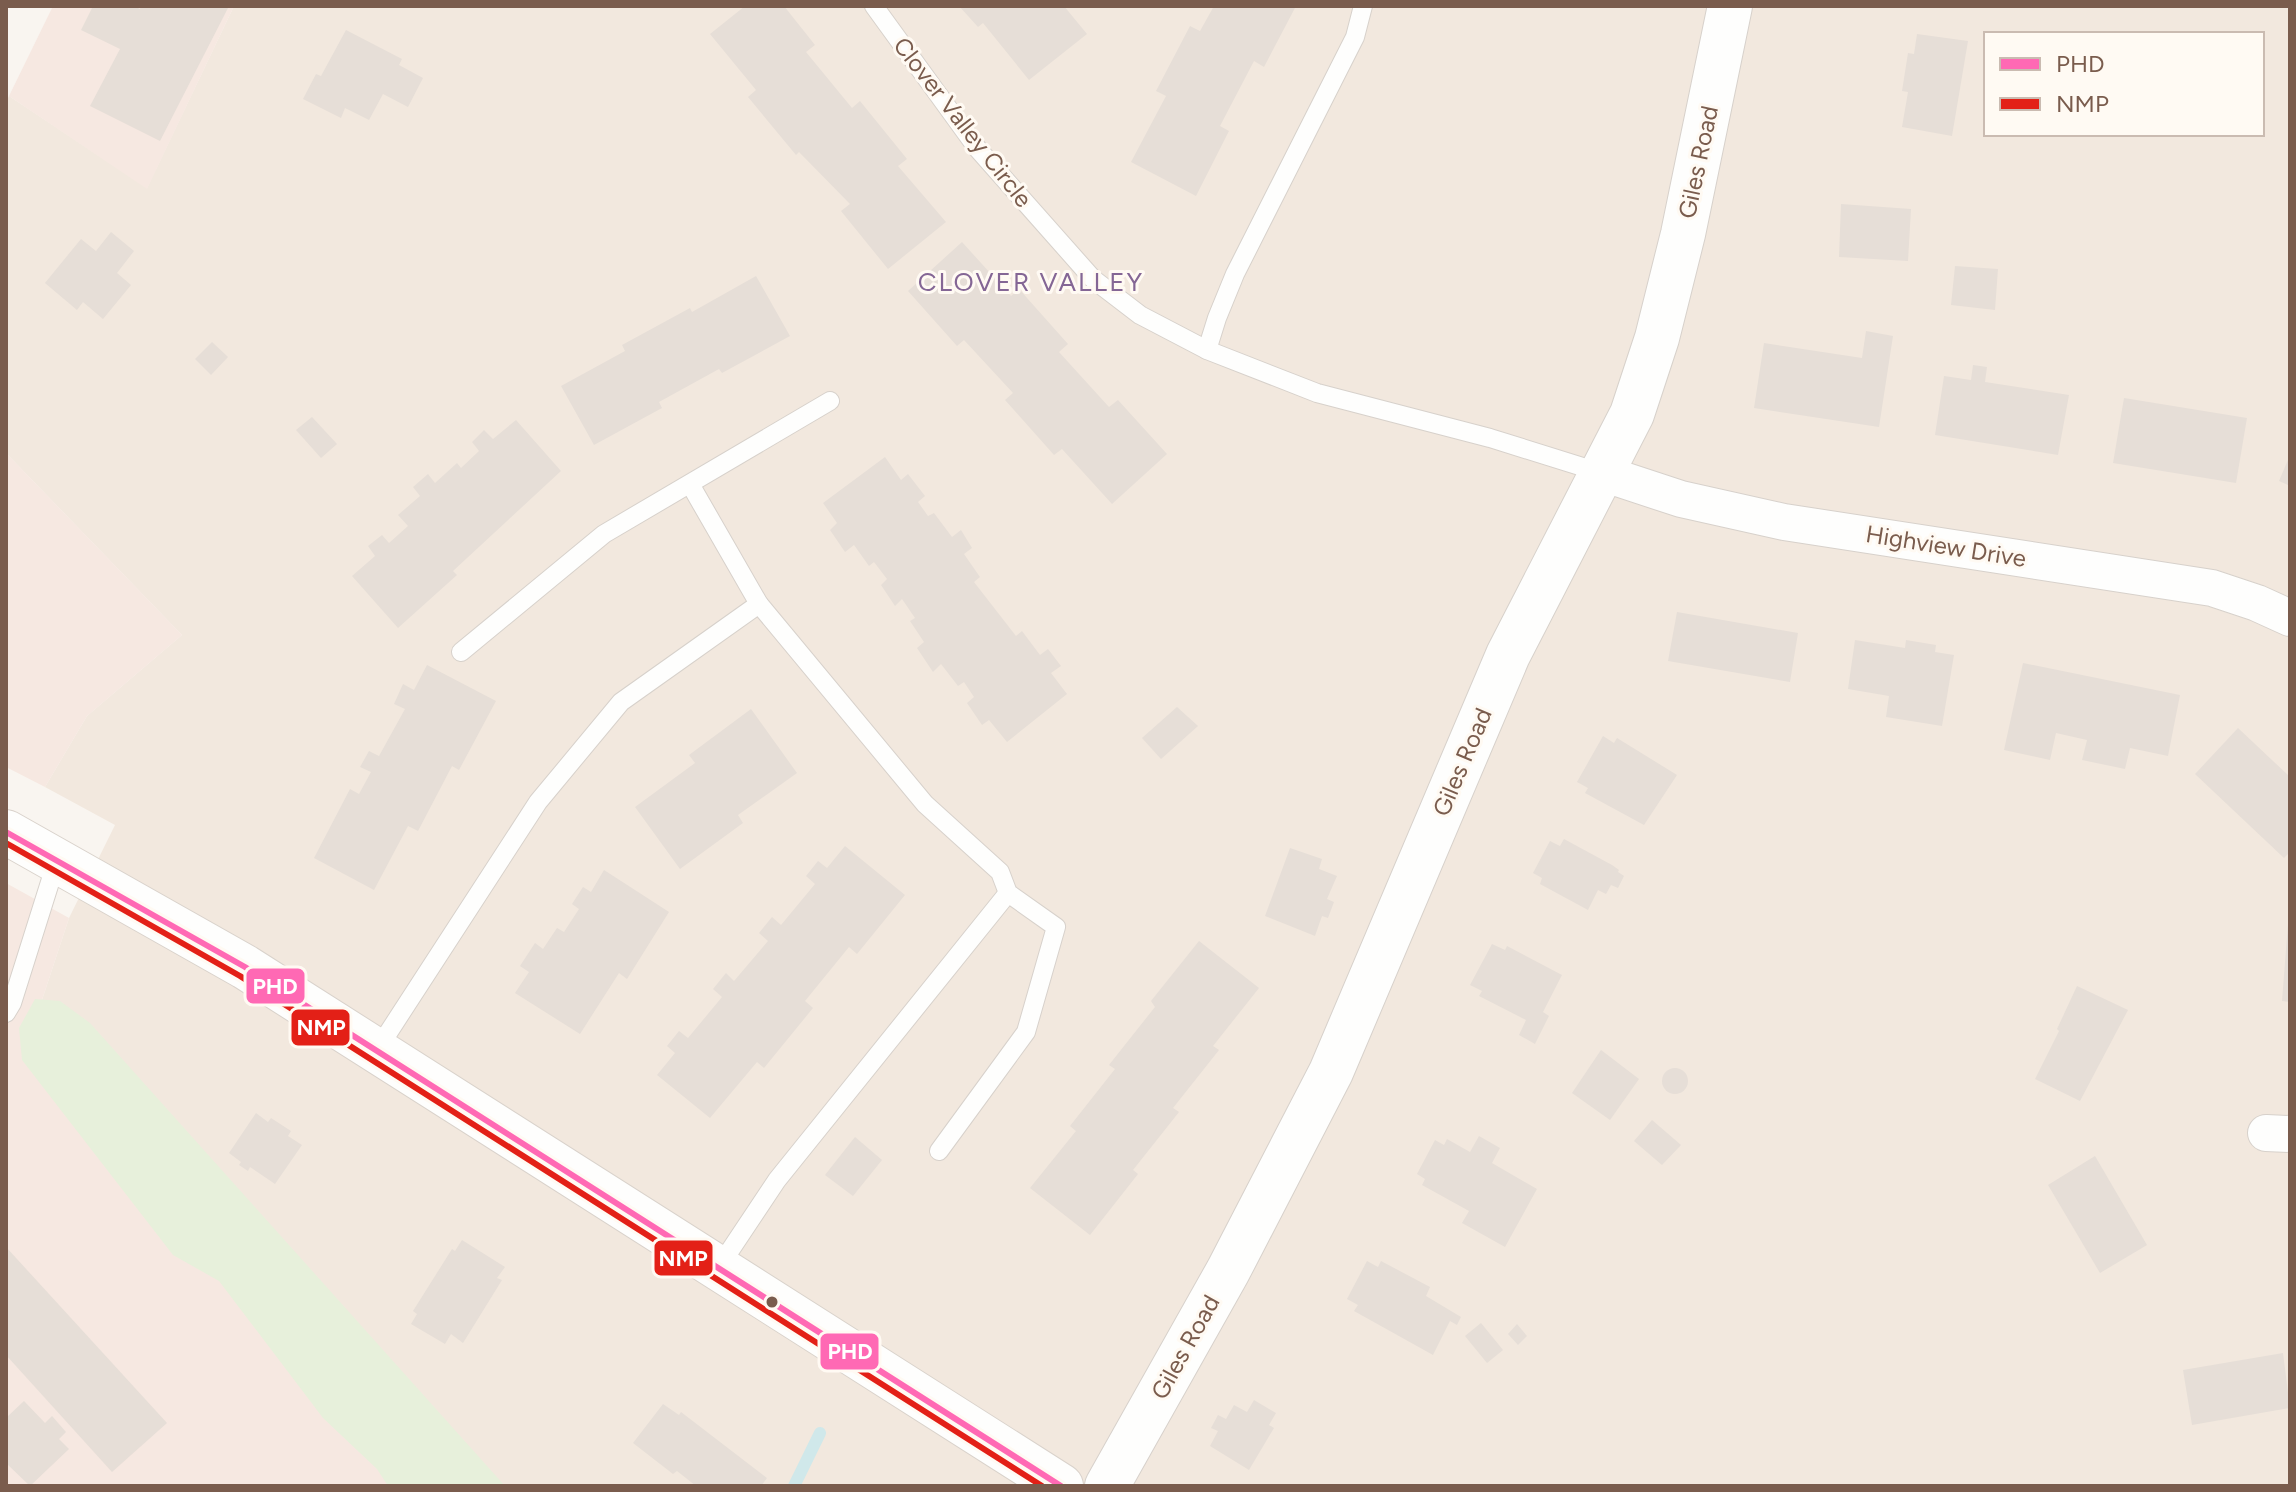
<svg xmlns="http://www.w3.org/2000/svg" width="2296" height="1492" font-family="Figtree,sans-serif">
<rect width="100%" height="100%" fill="#f9f5f0"/>
<path fill="#f2e8de" fill-rule="evenodd" d="M 234,6 L 2290,6 L 2290,1486 L 474,1486 L 39,1009 L 69,918 L 115,825 L 45,787 L 87,716 L 182,635 L 6,453 L 6,102 L 9,96 L 147,188 ZM 1986,34 L 2262,34 L 2262,134 L 1986,134 Z"/>
<g fill="#f6e8e1">
<path d="M 53,6 L 234,6 L 147,189 L 9,96 Z"/>
<path d="M 6,453 L 182,635 L 87,716 L 45,787 L 6,767 Z"/>
<path d="M 6,883 L 69,918 L 39,1009 L 474,1486 L 6,1486 Z"/>
</g>
<path fill="#e7f0db" d="M 35,999 L 60,1001 L 90,1023 L 505,1486 L 388,1486 L 377,1469 L 323,1418 L 219,1281 L 173,1255 L 22,1060 L 19,1028 Z"/>
<g fill="none" stroke-linecap="round" stroke-linejoin="round">
<path stroke="#d0e8ea" stroke-width="12" d="M 794,1486 L 820,1433"/>
</g>
<g fill="#e6ded7">
<path d="M 93,6 L 134,6 L 140,9 L 141,6 L 223,6 L 228,8 L 160,141 L 90,106 L 120,49 L 81,30 Z"/>
<path d="M 745,6 L 784,6 L 815,45 L 806,52 L 852,108 L 860,101 L 907,159 L 898,166 L 946,222 L 888,269 L 841,211 L 850,204 L 799,152 L 796,155 L 748,97 L 756,90 L 710,34 Z"/>
<path d="M 959,6 L 1064,6 L 1087,34 L 1029,80 L 983,23 L 978,27 Z"/>
<path d="M 1214,6 L 1296,6 L 1264,67 L 1254,61 L 1220,126 L 1229,131 L 1196,196 L 1131,162 L 1166,96 L 1156,91 L 1190,26 L 1200,31 Z"/>
<path d="M 346,30 L 402,59 L 399,65 L 423,78 L 408,107 L 383,94 L 369,120 L 345,108 L 341,118 L 303,99 L 316,74 L 321,76 Z"/>
<path d="M 1917,34 L 1968,41 L 1952,136 L 1902,127 L 1908,92 L 1902,91 L 1908,53 L 1914,54 Z"/>
<path d="M 1841,204 L 1911,209 L 1908,261 L 1839,257 Z"/>
<path d="M 111,232 L 134,251 L 117,273 L 131,285 L 103,319 L 83,302 L 77,310 L 45,283 L 81,239 L 96,251 Z"/>
<path d="M 962,242 L 1011,296 L 1019,289 L 1068,344 L 1059,352 L 1109,407 L 1118,400 L 1167,454 L 1112,504 L 1062,449 L 1054,455 L 1005,400 L 1013,393 L 964,340 L 957,346 L 908,291 Z"/>
<path d="M 1955,266 L 1998,269 L 1995,310 L 1951,305 Z"/>
<path d="M 756,276 L 790,336 L 722,373 L 719,369 L 659,402 L 662,408 L 594,445 L 561,386 L 625,351 L 622,345 L 690,308 L 692,312 Z"/>
<path d="M 1866,331 L 1893,336 L 1879,427 L 1754,408 L 1764,343 L 1862,358 Z"/>
<path d="M 212,342 L 228,357 L 211,375 L 195,359 Z"/>
<path d="M 1973,365 L 1987,367 L 1985,382 L 2069,395 L 2058,455 L 1935,435 L 1944,376 L 1971,380 Z"/>
<path d="M 2124,398 L 2247,418 L 2236,483 L 2113,463 Z"/>
<path d="M 312,417 L 337,444 L 321,458 L 296,430 Z"/>
<path d="M 516,420 L 561,471 L 453,571 L 457,575 L 398,628 L 352,576 L 375,556 L 368,546 L 382,535 L 389,543 L 408,526 L 398,515 L 420,496 L 413,487 L 428,474 L 435,483 L 457,463 L 461,468 L 479,451 L 472,442 L 484,430 L 493,439 Z"/>
<path d="M 2290,455 L 2290,486 L 2279,481 Z"/>
<path d="M 885,457 L 901,480 L 908,474 L 925,496 L 918,502 L 928,516 L 934,513 L 952,537 L 961,530 L 972,548 L 964,554 L 980,577 L 974,582 L 1016,636 L 1022,631 L 1040,655 L 1048,649 L 1061,666 L 1051,673 L 1067,694 L 1007,742 L 989,720 L 982,725 L 967,703 L 974,697 L 964,682 L 958,686 L 941,664 L 933,672 L 917,648 L 924,642 L 910,621 L 915,618 L 902,599 L 895,606 L 881,585 L 887,579 L 874,562 L 869,566 L 854,545 L 845,552 L 830,530 L 837,523 L 823,503 Z"/>
<path d="M 1677,612 L 1798,633 L 1790,682 L 1668,661 Z"/>
<path d="M 1855,640 L 1905,648 L 1906,640 L 1936,645 L 1935,652 L 1954,655 L 1942,726 L 1886,717 L 1889,696 L 1848,689 Z"/>
<path d="M 2023,663 L 2180,695 L 2168,756 L 2130,748 L 2125,769 L 2082,760 L 2087,740 L 2056,733 L 2050,760 L 2004,750 Z"/>
<path d="M 427,665 L 496,701 L 459,770 L 452,766 L 418,831 L 408,826 L 374,890 L 314,858 L 350,789 L 359,794 L 371,772 L 360,767 L 369,751 L 379,756 L 405,709 L 394,704 L 403,684 L 414,690 Z"/>
<path d="M 1177,707 L 1198,726 L 1161,759 L 1142,738 Z"/>
<path d="M 751,709 L 797,773 L 738,815 L 743,823 L 680,869 L 635,807 L 695,763 L 689,755 Z"/>
<path d="M 2238,728 L 2290,777 L 2290,852 L 2284,858 L 2195,774 Z"/>
<path d="M 1603,736 L 1614,743 L 1617,738 L 1677,775 L 1644,825 L 1585,793 L 1588,788 L 1577,782 Z"/>
<path d="M 1564,839 L 1612,865 L 1619,870 L 1618,872 L 1624,876 L 1618,888 L 1611,885 L 1606,894 L 1598,890 L 1588,910 L 1540,884 L 1542,878 L 1533,873 L 1550,841 L 1560,846 Z"/>
<path d="M 845,846 L 905,895 L 857,954 L 849,947 L 805,1001 L 813,1008 L 764,1068 L 757,1062 L 710,1118 L 657,1075 L 675,1053 L 667,1046 L 679,1031 L 688,1038 L 722,997 L 713,989 L 726,973 L 734,981 L 768,941 L 759,933 L 772,917 L 781,925 L 815,884 L 806,876 L 818,861 L 827,868 Z"/>
<path d="M 1290,848 L 1322,859 L 1319,869 L 1337,876 L 1327,899 L 1334,902 L 1328,918 L 1322,916 L 1315,936 L 1265,916 Z"/>
<path d="M 604,870 L 669,912 L 627,979 L 619,973 L 580,1034 L 515,993 L 529,972 L 520,966 L 535,943 L 543,949 L 557,928 L 564,932 L 579,909 L 572,904 L 583,887 L 591,892 Z"/>
<path d="M 2288,924 L 2290,924 L 2290,1002 L 2282,1001 Z"/>
<path d="M 1199,941 L 1259,988 L 1213,1046 L 1219,1050 L 1173,1108 L 1179,1112 L 1133,1170 L 1138,1174 L 1090,1235 L 1030,1188 L 1076,1131 L 1070,1126 L 1115,1069 L 1109,1065 L 1155,1007 L 1151,1001 Z"/>
<path d="M 1492,944 L 1505,950 L 1507,946 L 1562,975 L 1543,1012 L 1549,1016 L 1535,1044 L 1519,1035 L 1526,1020 L 1479,996 L 1482,991 L 1470,985 Z"/>
<path d="M 2077,986 L 2128,1010 L 2080,1101 L 2035,1079 L 2059,1031 L 2057,1029 Z"/>
<path d="M 1601,1050 L 1639,1079 L 1610,1120 L 1572,1093 Z"/>
<circle cx="1675" cy="1081" r="13"/>
<path d="M 256,1113 L 268,1122 L 271,1118 L 291,1131 L 288,1136 L 302,1145 L 275,1184 L 250,1167 L 248,1171 L 239,1165 L 241,1162 L 229,1153 Z"/>
<path d="M 1652,1120 L 1681,1145 L 1662,1165 L 1634,1141 Z"/>
<path d="M 1479,1136 L 1500,1148 L 1492,1163 L 1537,1189 L 1505,1247 L 1462,1223 L 1469,1211 L 1422,1185 L 1425,1179 L 1417,1174 L 1435,1140 L 1444,1145 L 1447,1139 L 1470,1152 Z"/>
<path d="M 855,1137 L 882,1160 L 853,1196 L 825,1175 Z"/>
<path d="M 2095,1156 L 2147,1245 L 2100,1273 L 2048,1185 Z"/>
<path d="M 462,1240 L 505,1267 L 497,1278 L 502,1280 L 463,1343 L 451,1334 L 445,1344 L 411,1324 L 417,1314 L 413,1311 L 452,1249 L 455,1251 Z"/>
<path d="M 6,1247 L 167,1423 L 112,1472 L 6,1355 Z"/>
<path d="M 1367,1261 L 1378,1267 L 1381,1261 L 1430,1287 L 1426,1296 L 1461,1317 L 1457,1325 L 1450,1321 L 1433,1355 L 1354,1311 L 1358,1305 L 1347,1299 Z"/>
<path d="M 1481,1323 L 1503,1350 L 1487,1363 L 1465,1336 Z"/>
<path d="M 1517,1324 L 1527,1336 L 1518,1345 L 1508,1334 Z"/>
<path d="M 2283,1353 L 2290,1408 L 2192,1425 L 2183,1370 Z"/>
<path d="M 1254,1400 L 1276,1413 L 1269,1425 L 1274,1428 L 1249,1470 L 1210,1446 L 1218,1431 L 1211,1428 L 1218,1415 L 1226,1419 L 1234,1405 L 1247,1412 Z"/>
<path d="M 24,1401 L 45,1423 L 52,1416 L 66,1432 L 59,1439 L 69,1449 L 30,1486 L 6,1463 L 6,1418 Z"/>
<path d="M 663,1404 L 679,1415 L 681,1412 L 767,1478 L 761,1486 L 696,1486 L 677,1471 L 673,1474 L 633,1443 Z"/>
</g>
<g fill="none" stroke-linecap="round" stroke-linejoin="round">
<defs>
<g id="service">
<path d="M 874,6 L 977,148 L 1093,279 L 1140,315 L 1207,350 L 1317,393 L 1490,438 L 1602,473"/>
<path d="M 1207,350 L 1217,318 L 1235,274 L 1355,37 L 1363,6"/>
<path d="M 690,484 L 759,604 L 925,804 L 1000,872 L 1008,893 L 1056,927 L 1026,1032 L 939,1151"/>
<path d="M 461,652 L 604,534 L 830,401"/>
<path d="M 6,1013 L 12,1003 L 57,860"/>
<path d="M 377,1050 L 538,802 L 621,702 L 759,604"/>
<path d="M 719,1267 L 777,1180 L 1008,893"/>
</g>
<g id="minor">
<path d="M 1602,473 L 1681,499 L 1784,522 L 2212,588 L 2257,603 L 2290,618"/>
<path d="M 2266,1133 L 2290,1134"/>
</g>
<path id="tertiary" d="M 1107,1486 L 1228,1271 L 1331,1072 L 1508,655 L 1632,414 L 1657,338 L 1683,234 L 1730,6"/>
<path id="secondary" d="M 6,832 L 245,967 L 1061,1486"/>
</defs>
<use href="#service" stroke="#d7d1cb" stroke-width="20"/>
<use href="#minor" stroke="#d7d1cb" stroke-width="38"/>
<use href="#tertiary" stroke="#d7d1cb" stroke-width="46"/>
<use href="#secondary" stroke="#d9d2cb" stroke-width="46"/>
<use href="#service" stroke="#fefefd" stroke-width="18"/>
<use href="#minor" stroke="#fefefd" stroke-width="36"/>
<use href="#tertiary" stroke="#fefefd" stroke-width="44"/>
<use href="#secondary" stroke="#fefefd" stroke-width="44"/>
<defs>
<path id="bus-1" d="M 6,832 L 245,967 L 1061,1486"/>
<path id="bus-2" d="M 6,843 L 240,976 L 1042,1486"/>
</defs>
<use href="#bus-1" stroke="#fffaf3" stroke-width="12"/>
<use href="#bus-2" stroke="#fffaf3" stroke-width="12"/>
<use href="#bus-1" stroke="#ff69b4" stroke-width="6"/>
<use href="#bus-2" stroke="#e32017" stroke-width="6"/>
</g>
<circle fill="#7a5c4d" stroke="#fffaf3" stroke-width="3" cx="772" cy="1302" r="7"/>
<g text-anchor="middle" dominant-baseline="central" stroke-width="6" stroke-linejoin="round" paint-order="stroke">
<g font-size="24" fill="#7a5c4d" stroke="#fffaf3">
<text transform="translate(963 122) rotate(52)">Clover Valley Circle</text>
<text transform="translate(1698 162) rotate(-78)">Giles Road</text>
<text transform="translate(1946 546) rotate(9)">Highview Drive</text>
<text transform="translate(1462 762) rotate(-67)">Giles Road</text>
<text transform="translate(1185 1347) rotate(-61)">Giles Road</text>
</g>
<g font-size="26" letter-spacing="2" fill="#846695" stroke="#fffaf3">
<text x="1031" y="282">CLOVER VALLEY</text>
</g>
</g>
<g stroke="#fffaf3" stroke-width="3">
<rect x="245" y="967" width="61" height="38" rx="8" fill="#ff69b4"/>
<rect x="290" y="1008" width="61" height="39" rx="8" fill="#e32017"/>
<rect x="653" y="1239" width="61" height="38" rx="8" fill="#e32017"/>
<rect x="819" y="1332" width="61" height="39" rx="8" fill="#ff69b4"/>
</g>
<g font-size="22" text-anchor="middle" font-weight="bold" fill="#fff">
<text x="275" y="994">PHD</text>
<text x="321" y="1035">NMP</text>
<text x="683" y="1266">NMP</text>
<text x="850" y="1359">PHD</text>
</g>
<rect width="2296" height="1492" fill="none" stroke="#7a5c4d" stroke-width="16"/>
<rect x="1984" y="32" width="280" height="104" fill="#fffaf3" stroke="#cabbb1" stroke-width="2"/>
<rect x="2000" y="58" width="40" height="12" fill="#ff69b4" stroke="#cabbb1" stroke-width="2"/>
<text x="2056" y="72" font-size="24" fill="#7a5c4d">PHD</text>
<rect x="2000" y="98" width="40" height="12" fill="#e32017" stroke="#cabbb1" stroke-width="2"/>
<text x="2056" y="112" font-size="24" fill="#7a5c4d">NMP</text>
</svg>
